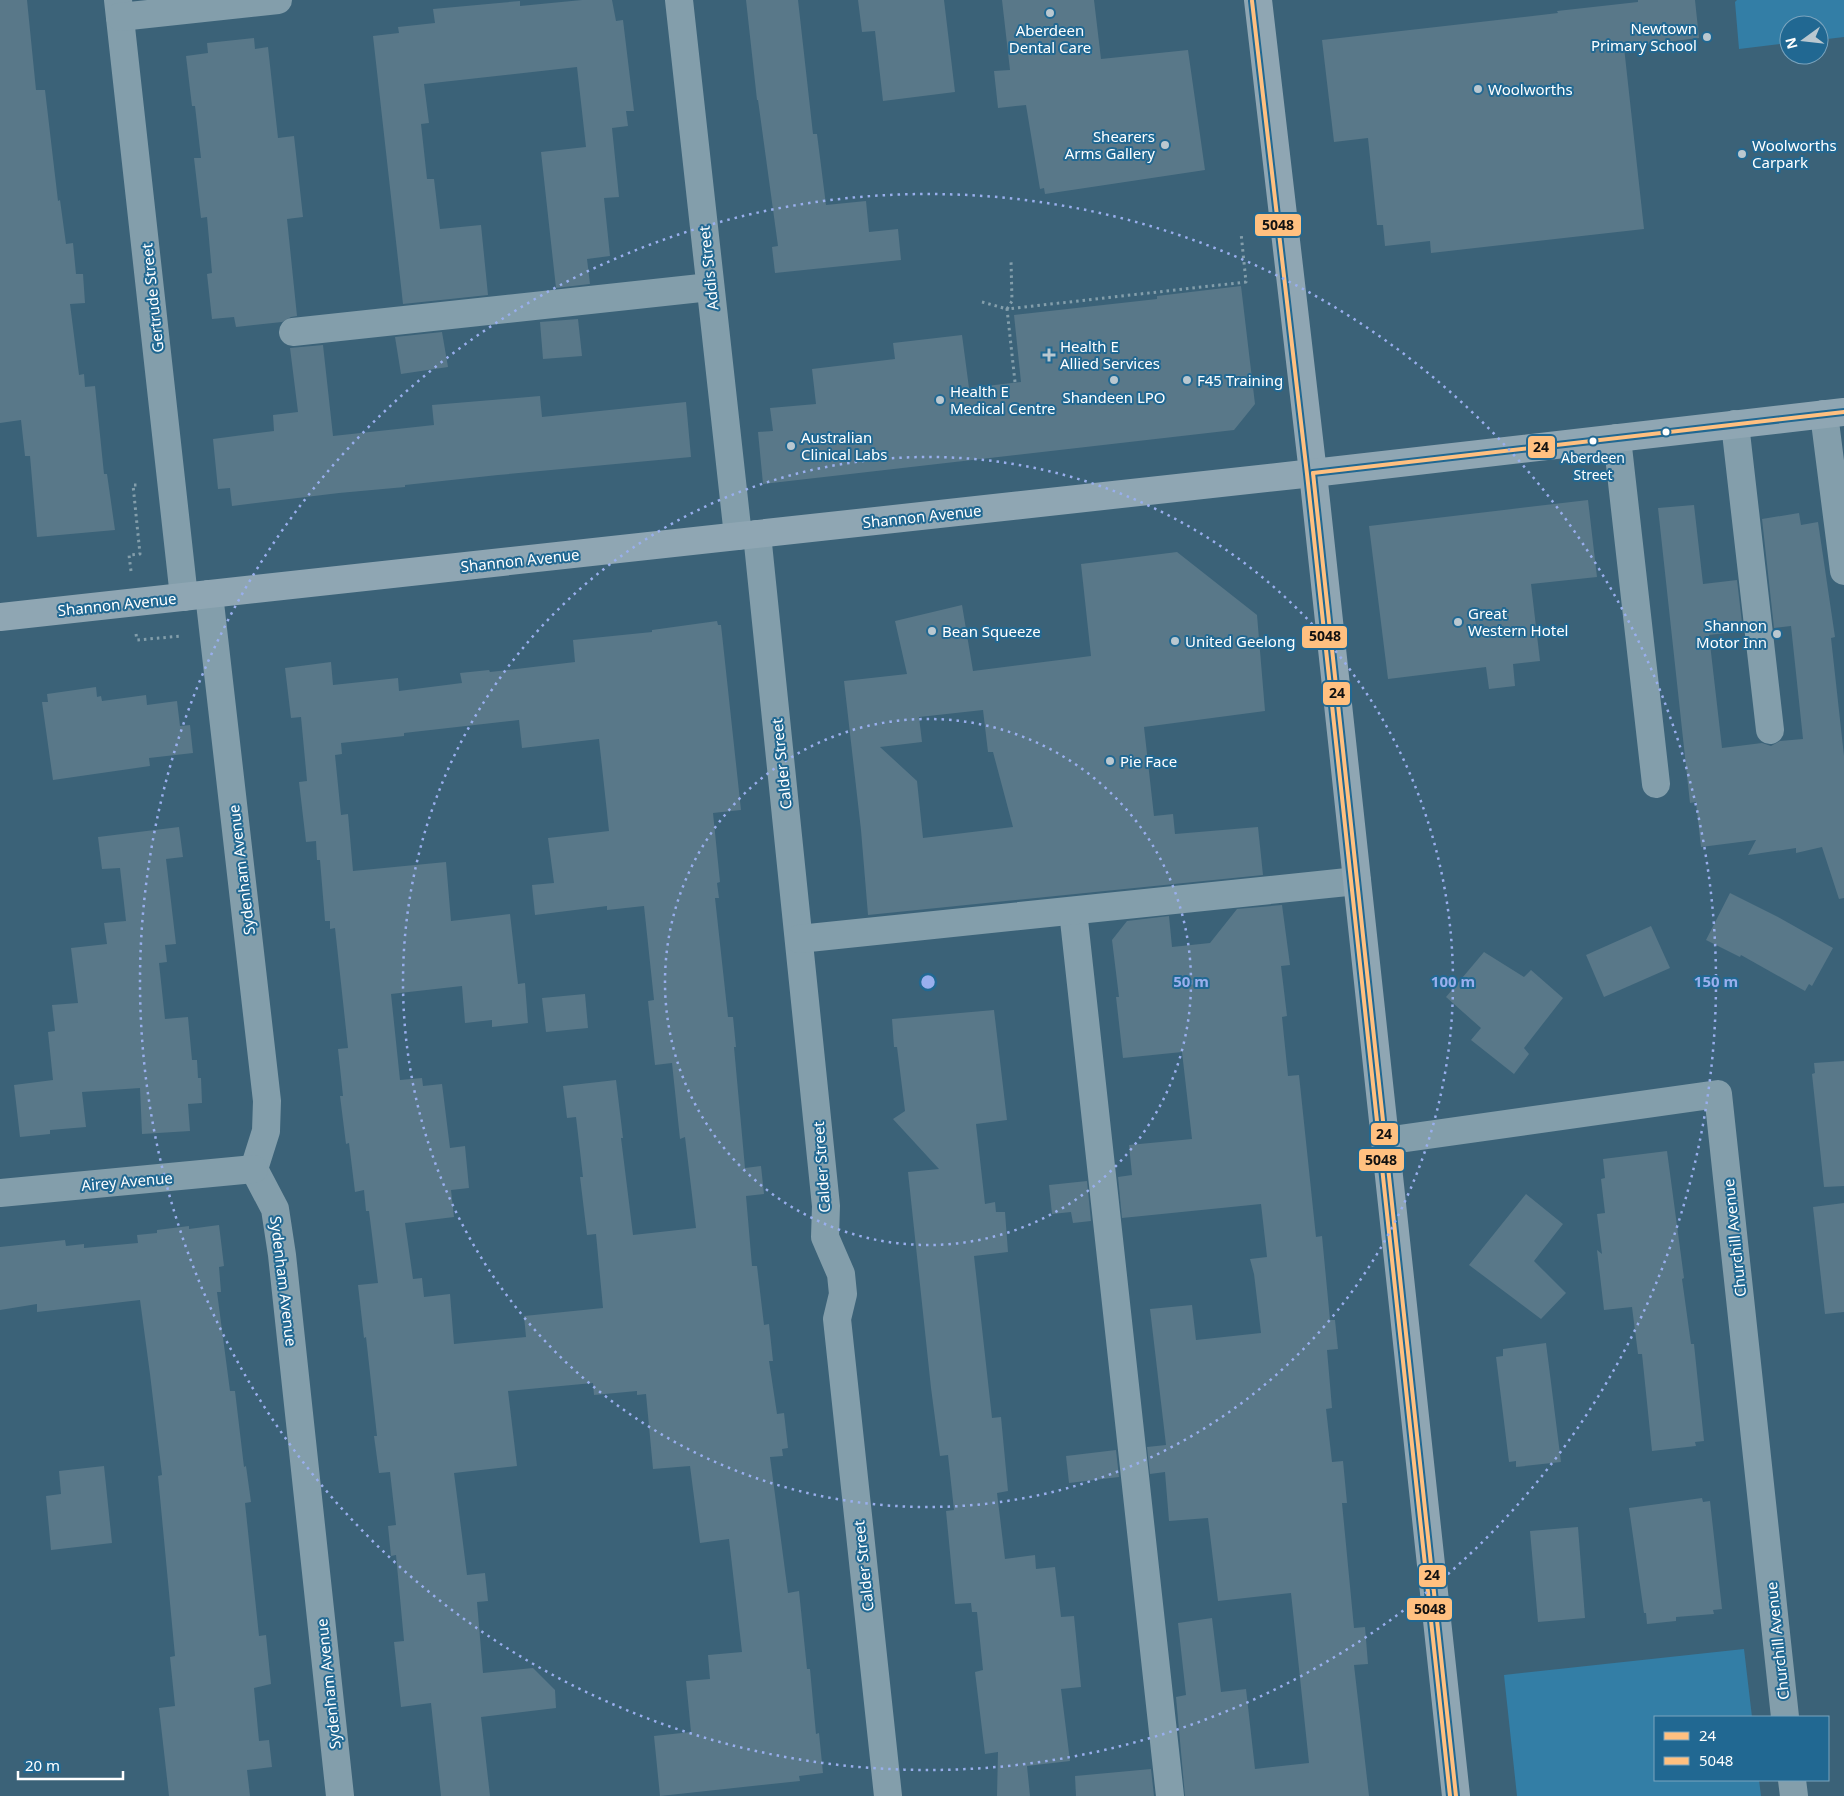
<svg xmlns="http://www.w3.org/2000/svg" width="1844" height="1796" font-family="'Noto Sans',sans-serif">
<rect width="100%" height="100%" fill="#3b6278"/>
<g fill="#337ea6">
<path d="M 1737,0 L 1844,0 L 1844,37 L 1819,40 L 1819,25 L 1789,25 L 1789,43 L 1739,49 L 1735,2 Z"/>
<path d="M 1744,1649 L 1752,1717 L 1655,1717 L 1655,1780 L 1759,1780 L 1761,1796 L 1517,1796 L 1504,1675 Z"/>
</g>
<g fill="#597889" fill-rule="evenodd">
<path d="M 0,0 L 27,0 L 36,90 L 45,90 L 58,201 L 60,200 L 66,244 L 73,243 L 76,274 L 83,274 L 85,303 L 70,304 L 79,375 L 84,374 L 85,387 L 95,386 L 104,474 L 107,474 L 115,530 L 37,537 L 30,456 L 25,456 L 21,420 L 0,423 Z"/>
<path d="M 582,0 L 612,0 L 616,21 L 623,20 L 634,111 L 626,111 L 628,126 L 612,128 L 619,197 L 604,198 L 610,256 L 587,259 L 590,284 L 556,288 L 541,152 L 586,147 L 577,67 L 424,84 L 429,123 L 421,124 L 427,179 L 434,179 L 440,229 L 481,225 L 488,295 L 403,304 L 373,36 L 399,33 L 398,27 L 435,23 L 433,9 L 520,1 L 520,6 Z"/>
<path d="M 746,0 L 798,0 L 813,134 L 817,134 L 826,205 L 866,201 L 869,232 L 898,229 L 901,260 L 775,273 L 772,247 L 778,246 L 758,100 L 757,100 Z"/>
<path d="M 858,0 L 944,0 L 955,92 L 883,101 L 875,31 L 862,32 Z"/>
<path d="M 1002,0 L 1094,0 L 1101,59 L 1188,50 L 1205,170 L 1045,194 L 1044,188 L 1040,189 L 1026,105 L 998,108 L 994,71 L 1010,70 Z"/>
<path d="M 1638,0 L 1695,0 L 1699,38 L 1624,47 L 1644,229 L 1431,253 L 1430,241 L 1385,246 L 1383,225 L 1377,225 L 1368,138 L 1334,142 L 1322,40 L 1558,13 L 1557,11 L 1638,2 Z"/>
<path d="M 254,38 L 255,49 L 268,47 L 278,138 L 294,136 L 303,217 L 287,219 L 297,316 L 291,317 L 282,322 L 236,327 L 234,317 L 212,319 L 207,274 L 212,273 L 207,217 L 201,218 L 194,158 L 201,158 L 195,106 L 192,106 L 186,56 L 208,53 L 207,43 Z"/>
<path d="M 1241,286 L 1255,404 L 1234,430 L 763,484 L 758,432 L 773,431 L 770,408 L 816,404 L 812,369 L 895,359 L 893,343 L 962,335 L 969,388 L 1021,382 L 1014,315 L 1157,299 L 1157,296 Z"/>
<path d="M 578,319 L 582,356 L 543,359 L 540,322 Z"/>
<path d="M 442,332 L 448,367 L 401,374 L 395,337 Z"/>
<path d="M 323,345 L 333,436 L 434,425 L 432,405 L 540,396 L 542,417 L 686,402 L 691,457 L 498,475 L 405,485 L 405,487 L 339,493 L 232,506 L 230,488 L 218,489 L 213,439 L 274,431 L 273,415 L 298,412 L 290,348 Z"/>
<path d="M 1588,500 L 1597,577 L 1531,584 L 1540,661 L 1513,664 L 1515,686 L 1489,689 L 1486,667 L 1388,679 L 1369,526 Z"/>
<path d="M 1694,505 L 1703,584 L 1737,580 L 1743,631 L 1709,635 L 1722,748 L 1762,743 L 1771,746 L 1780,741 L 1803,739 L 1791,626 L 1774,628 L 1762,519 L 1799,513 L 1801,525 L 1818,522 L 1835,637 L 1831,638 L 1844,756 L 1844,898 L 1839,899 L 1822,847 L 1796,853 L 1796,848 L 1748,855 L 1756,840 L 1701,847 L 1696,802 L 1690,803 L 1658,508 Z"/>
<path d="M 1177,552 L 1257,615 L 1265,711 L 1144,727 L 1154,816 L 1173,814 L 1175,834 L 1258,827 L 1263,875 L 868,915 L 861,830 L 844,681 L 907,674 L 895,621 L 962,605 L 973,671 L 1091,656 L 1081,564 ZM 983,710 L 988,752 L 993,752 L 1013,827 L 923,838 L 917,781 L 880,747 L 922,742 L 919,717 Z"/>
<path d="M 717,621 L 718,625 L 721,625 L 741,810 L 713,813 L 720,882 L 717,883 L 719,898 L 715,898 L 728,1017 L 733,1017 L 736,1047 L 734,1047 L 745,1168 L 761,1166 L 764,1194 L 746,1196 L 752,1266 L 757,1266 L 764,1325 L 769,1324 L 773,1361 L 769,1361 L 777,1414 L 784,1413 L 788,1448 L 782,1449 L 783,1456 L 770,1457 L 788,1593 L 799,1591 L 807,1669 L 810,1669 L 816,1734 L 819,1733 L 823,1773 L 799,1776 L 800,1781 L 660,1796 L 654,1736 L 691,1732 L 686,1681 L 710,1679 L 708,1655 L 742,1652 L 729,1539 L 700,1543 L 690,1466 L 653,1469 L 646,1394 L 637,1395 L 637,1391 L 594,1395 L 593,1383 L 508,1391 L 517,1466 L 454,1473 L 467,1575 L 485,1573 L 488,1601 L 477,1602 L 483,1673 L 533,1668 L 555,1690 L 556,1708 L 481,1717 L 490,1796 L 441,1796 L 431,1703 L 401,1707 L 394,1642 L 404,1641 L 396,1555 L 391,1556 L 388,1526 L 396,1525 L 390,1472 L 379,1473 L 374,1436 L 377,1436 L 366,1337 L 364,1338 L 358,1285 L 378,1283 L 369,1211 L 366,1211 L 364,1190 L 355,1192 L 349,1143 L 346,1144 L 340,1096 L 343,1096 L 338,1049 L 348,1048 L 335,928 L 330,929 L 330,921 L 325,921 L 320,860 L 317,860 L 316,841 L 306,842 L 299,782 L 307,781 L 301,717 L 291,718 L 285,668 L 331,662 L 333,685 L 398,678 L 399,691 L 462,683 L 460,673 L 489,670 L 490,672 L 575,662 L 573,640 L 652,632 L 652,630 ZM 519,720 L 522,748 L 599,739 L 609,831 L 548,838 L 554,883 L 532,885 L 535,915 L 607,906 L 607,910 L 644,906 L 654,1000 L 648,1001 L 655,1065 L 672,1063 L 680,1139 L 685,1137 L 696,1228 L 633,1235 L 621,1138 L 623,1138 L 616,1080 L 563,1086 L 567,1118 L 576,1117 L 583,1177 L 580,1177 L 587,1235 L 596,1234 L 603,1308 L 524,1316 L 526,1337 L 454,1344 L 450,1294 L 424,1297 L 422,1278 L 413,1279 L 405,1223 L 454,1217 L 451,1190 L 469,1188 L 465,1146 L 450,1148 L 442,1084 L 423,1086 L 422,1078 L 400,1080 L 391,994 L 462,986 L 465,1023 L 492,1020 L 492,1027 L 528,1023 L 525,983 L 518,984 L 510,914 L 451,921 L 446,862 L 353,871 L 348,814 L 341,815 L 335,755 L 342,754 L 341,743 L 404,736 L 404,733 Z"/>
<path d="M 96,687 L 97,697 L 101,696 L 102,701 L 146,695 L 147,705 L 177,701 L 180,726 L 190,725 L 193,753 L 149,758 L 150,766 L 53,780 L 42,702 L 48,702 L 47,694 Z"/>
<path d="M 179,827 L 183,857 L 166,859 L 176,944 L 165,945 L 167,962 L 159,963 L 165,1019 L 188,1017 L 192,1060 L 197,1060 L 198,1078 L 201,1078 L 202,1103 L 188,1104 L 190,1131 L 142,1134 L 140,1088 L 82,1092 L 86,1127 L 50,1130 L 50,1134 L 20,1137 L 14,1085 L 53,1080 L 48,1032 L 55,1031 L 52,1005 L 78,1003 L 71,948 L 107,944 L 104,923 L 126,921 L 120,868 L 102,869 L 98,837 Z"/>
<path d="M 1730,893 L 1778,917 L 1833,948 L 1812,986 L 1809,984 L 1805,991 L 1741,955 L 1740,957 L 1706,940 Z"/>
<path d="M 1282,905 L 1290,965 L 1281,966 L 1287,1016 L 1282,1017 L 1288,1076 L 1299,1075 L 1316,1237 L 1322,1236 L 1330,1320 L 1335,1320 L 1338,1349 L 1327,1350 L 1332,1408 L 1326,1409 L 1332,1462 L 1343,1461 L 1347,1503 L 1342,1503 L 1354,1628 L 1365,1627 L 1368,1664 L 1354,1665 L 1369,1796 L 1185,1796 L 1176,1697 L 1186,1695 L 1178,1623 L 1212,1618 L 1221,1692 L 1246,1689 L 1255,1769 L 1309,1763 L 1291,1593 L 1218,1601 L 1208,1518 L 1169,1521 L 1165,1472 L 1150,1474 L 1147,1447 L 1166,1445 L 1150,1309 L 1192,1305 L 1196,1340 L 1261,1333 L 1254,1274 L 1250,1259 L 1267,1257 L 1261,1204 L 1122,1218 L 1118,1177 L 1132,1175 L 1129,1145 L 1192,1139 L 1182,1052 L 1123,1058 L 1116,997 L 1119,997 L 1112,940 L 1127,921 L 1169,916 L 1172,947 L 1210,943 L 1237,909 Z"/>
<path d="M 1651,926 L 1670,968 L 1604,997 L 1586,955 Z"/>
<path d="M 1484,952 L 1524,977 L 1531,970 L 1563,998 L 1524,1048 L 1529,1054 L 1514,1074 L 1471,1040 L 1481,1028 L 1446,997 Z"/>
<path d="M 585,994 L 588,1028 L 546,1032 L 542,998 Z"/>
<path d="M 994,1010 L 1007,1120 L 976,1124 L 985,1204 L 995,1202 L 996,1212 L 1005,1212 L 1008,1252 L 974,1256 L 992,1418 L 1001,1417 L 1008,1491 L 997,1493 L 1005,1559 L 1035,1555 L 1036,1569 L 1055,1567 L 1061,1617 L 1074,1616 L 1081,1687 L 1061,1689 L 1070,1761 L 1027,1766 L 1030,1796 L 997,1796 L 998,1752 L 985,1754 L 975,1672 L 983,1670 L 977,1612 L 972,1612 L 971,1603 L 955,1604 L 946,1511 L 954,1510 L 948,1455 L 940,1456 L 931,1388 L 908,1172 L 939,1169 L 893,1119 L 905,1111 L 897,1047 L 894,1047 L 892,1019 Z"/>
<path d="M 1844,1061 L 1844,1186 L 1824,1187 L 1812,1074 L 1815,1073 L 1814,1063 Z"/>
<path d="M 1667,1151 L 1684,1278 L 1682,1279 L 1691,1344 L 1694,1344 L 1704,1441 L 1695,1442 L 1696,1446 L 1652,1451 L 1642,1354 L 1638,1354 L 1632,1307 L 1604,1310 L 1597,1250 L 1602,1254 L 1597,1214 L 1605,1213 L 1601,1179 L 1605,1178 L 1603,1159 Z"/>
<path d="M 1087,1181 L 1091,1221 L 1073,1223 L 1071,1212 L 1052,1214 L 1049,1185 Z"/>
<path d="M 1526,1194 L 1563,1224 L 1534,1261 L 1566,1293 L 1541,1319 L 1469,1265 Z"/>
<path d="M 1844,1203 L 1844,1312 L 1825,1314 L 1813,1207 Z"/>
<path d="M 219,1225 L 224,1266 L 219,1267 L 221,1292 L 217,1292 L 230,1391 L 235,1391 L 244,1467 L 246,1466 L 251,1502 L 245,1503 L 259,1636 L 266,1635 L 271,1684 L 254,1688 L 259,1741 L 269,1740 L 272,1767 L 247,1770 L 250,1796 L 169,1796 L 159,1708 L 175,1706 L 170,1657 L 175,1656 L 158,1476 L 162,1475 L 150,1374 L 140,1300 L 37,1312 L 37,1304 L 0,1310 L 0,1247 L 65,1240 L 66,1246 L 84,1244 L 84,1248 L 138,1243 L 137,1235 L 157,1233 L 157,1230 L 189,1226 L 189,1229 Z"/>
<path d="M 1546,1343 L 1561,1462 L 1516,1467 L 1516,1461 L 1509,1462 L 1496,1357 L 1503,1356 L 1503,1349 Z"/>
<path d="M 1116,1450 L 1119,1477 L 1069,1483 L 1066,1456 Z"/>
<path d="M 104,1466 L 112,1543 L 51,1550 L 46,1496 L 61,1494 L 59,1471 Z"/>
<path d="M 1702,1498 L 1703,1502 L 1710,1501 L 1722,1609 L 1713,1610 L 1714,1614 L 1676,1617 L 1676,1621 L 1647,1624 L 1646,1613 L 1644,1613 L 1629,1508 Z"/>
<path d="M 1578,1527 L 1585,1618 L 1538,1622 L 1530,1531 Z"/>
<path d="M 1151,1769 L 1154,1796 L 1076,1796 L 1075,1776 Z"/>
</g>
<g fill="none" stroke-linecap="round" stroke-linejoin="round">
<g stroke="#839eab" stroke-width="3" stroke-dasharray="2.5 4" stroke-linecap="butt">
<path d="M 982,302 L 1007,309 L 1012,301 L 1011,260"/>
<path d="M 1015,382 L 1007,309 L 1246,282 L 1241,233"/>
<path d="M 131,571 L 129,555 L 140,554 L 133,485 L 139,485"/>
<path d="M 136,634 L 137,640 L 182,636"/>
</g>
<g stroke="#839eab" stroke-width="28">
<path d="M 118,0 L 184,597"/>
<path d="M 679,0 L 738,536"/>
<path d="M 120,17 L 278,0"/>
<path d="M 293,332 L 710,287"/>
<path d="M 1824,414 L 1844,571"/>
<path d="M 1735,424 L 1770,730"/>
<path d="M 1617,438 L 1656,784"/>
<path d="M 757,534 L 826,1206 L 825,1237 L 841,1274 L 843,1294 L 837,1319 L 888,1796"/>
<path d="M 209,594 L 267,1101 L 266,1131 L 254,1169 L 275,1209 L 282,1255 L 340,1796"/>
<path d="M 1073,911 L 1170,1796"/>
<path d="M 799,939 L 1357,881"/>
<path d="M 1385,1141 L 1718,1094 L 1785,1717"/>
<path d="M 0,1193 L 254,1169"/>
<path d="M 1792,1780 L 1794,1796"/>
</g>
<g stroke="#8fa6b3" stroke-width="28">
<path d="M 1258,0 L 1313,473 L 1456,1796"/>
<path d="M 0,617 L 1313,473 L 1844,412"/>
</g>
<defs>
<g id="bus-1">
<path d="M 1313,473 L 1456,1796"/>
<path d="M 1313,473 L 1844,412"/>
</g>
<path id="bus-2" d="M 1252,1 L 1307,474 L 1450,1796"/>
</defs>
<use href="#bus-1" stroke="#216892" stroke-width="8"/>
<use href="#bus-2" stroke="#216892" stroke-width="8"/>
<use href="#bus-1" stroke="#ffc080" stroke-width="4"/>
<use href="#bus-2" stroke="#ffc080" stroke-width="4"/>
</g>
<g fill="none" stroke="#99afed" stroke-width="2.5" stroke-dasharray="2.5 5">
<circle cx="928" cy="982" r="263"/>
<circle cx="928" cy="982" r="525"/>
<circle cx="928" cy="982" r="788"/>
</g>
<g fill="#bac8d0" stroke="#216892" stroke-width="2">
<circle cx="1050" cy="13" r="5"/>
<circle cx="1707" cy="37" r="5"/>
<circle cx="1478" cy="89" r="5"/>
<circle cx="1165" cy="145" r="5"/>
<circle cx="1742" cy="154" r="5"/>
<path d="M1046.5 347.5h5v5h5v5h-5v5h-5v-5h-5v-5h5z"/>
<circle cx="1114" cy="380" r="5"/>
<circle cx="1187" cy="380" r="5"/>
<circle cx="940" cy="400" r="5"/>
<circle cx="791" cy="446" r="5"/>
<circle cx="1458" cy="622" r="5"/>
<circle cx="932" cy="631" r="5"/>
<circle cx="1777" cy="634" r="5"/>
<circle cx="1175" cy="641" r="5"/>
<circle cx="1110" cy="761" r="5"/>
</g>
<g fill="#fff" stroke="#216892" stroke-width="2">
<circle cx="1666" cy="432" r="4.5"/>
<circle cx="1593" cy="441" r="4.5"/>
</g>
<g text-anchor="middle" dominant-baseline="central" stroke-width="4" stroke-linejoin="round" paint-order="stroke">
<g font-size="14" fill="#fff" stroke="#216892">
<text x="1593" y="457">Aberdeen<tspan x="1593" dy="17">Street</tspan></text>
</g>
<g font-size="15" fill="#fff" stroke="#216892" text-anchor="start">
<text x="1697" y="28" text-anchor="end">Newtown<tspan x="1697" dy="17">Primary School</tspan></text>
<text x="1050" y="30" text-anchor="middle">Aberdeen<tspan x="1050" dy="17">Dental Care</tspan></text>
<text x="1488" y="89">Woolworths</text>
<text x="1155" y="136" text-anchor="end">Shearers<tspan x="1155" dy="17">Arms Gallery</tspan></text>
<text x="1752" y="145">Woolworths<tspan x="1752" dy="17">Carpark</tspan></text>
<text x="1060" y="346">Health E<tspan x="1060" dy="17">Allied Services</tspan></text>
<text x="1197" y="380">F45 Training</text>
<text x="950" y="391">Health E<tspan x="950" dy="17">Medical Centre</tspan></text>
<text x="1114" y="397" text-anchor="middle">Shandeen LPO</text>
<text x="801" y="437">Australian<tspan x="801" dy="17">Clinical Labs</tspan></text>
<text x="1468" y="613">Great<tspan x="1468" dy="17">Western Hotel</tspan></text>
<text x="1767" y="625" text-anchor="end">Shannon<tspan x="1767" dy="17">Motor Inn</tspan></text>
<text x="942" y="631">Bean Squeeze</text>
<text x="1185" y="641">United Geelong</text>
<text x="1120" y="761">Pie Face</text>
</g>
<g font-size="15" fill="#fff" stroke="#216892">
<text transform="translate(708 268) rotate(-96)">Addis Street</text>
<text transform="translate(152 298) rotate(-96)">Gertrude Street</text>
<text transform="translate(922 516) rotate(-6)">Shannon Avenue</text>
<text transform="translate(520 560) rotate(-6)">Shannon Avenue</text>
<text transform="translate(117 604) rotate(-6)">Shannon Avenue</text>
<text transform="translate(781 764) rotate(-96)">Calder Street</text>
<text transform="translate(241 870) rotate(-97)">Sydenham Avenue</text>
<text transform="translate(821 1167) rotate(-94)">Calder Street</text>
<text transform="translate(127 1181) rotate(-5)">Airey Avenue</text>
<text transform="translate(1734 1238) rotate(-96)">Churchill Avenue</text>
<text transform="translate(284 1281) rotate(83)">Sydenham Avenue</text>
<text transform="translate(863 1566) rotate(-96)">Calder Street</text>
<text transform="translate(1777 1641) rotate(-96)">Churchill Avenue</text>
<text transform="translate(328 1684) rotate(-96)">Sydenham Avenue</text>
</g>
</g>
<circle cx="928" cy="982" r="8" fill="#99afed" stroke="#216892" stroke-width="2.5"/>
<g font-size="15" text-anchor="middle" font-weight="bold" fill="#99afed" stroke="#216892" stroke-width="4" stroke-linejoin="round" paint-order="stroke">
<text x="1191" y="987">50 m</text>
<text x="1453" y="987">100 m</text>
<text x="1716" y="987">150 m</text>
</g>
<g stroke="#216892" stroke-width="2">
<rect x="1254" y="213" width="48" height="24" rx="5" fill="#ffc080"/>
<rect x="1527" y="435" width="29" height="24" rx="5" fill="#ffc080"/>
<rect x="1301" y="625" width="47" height="24" rx="5" fill="#ffc080"/>
<rect x="1322" y="681" width="29" height="25" rx="5" fill="#ffc080"/>
<rect x="1370" y="1122" width="29" height="24" rx="5" fill="#ffc080"/>
<rect x="1358" y="1148" width="47" height="24" rx="5" fill="#ffc080"/>
<rect x="1418" y="1564" width="29" height="24" rx="5" fill="#ffc080"/>
<rect x="1406" y="1597" width="47" height="24" rx="5" fill="#ffc080"/>
</g>
<g font-size="14" text-anchor="middle" font-weight="bold" fill="#111">
<text x="1278" y="230">5048</text>
<text x="1541" y="452">24</text>
<text x="1325" y="641">5048</text>
<text x="1337" y="698">24</text>
<text x="1384" y="1139">24</text>
<text x="1381" y="1165">5048</text>
<text x="1432" y="1580">24</text>
<text x="1430" y="1614">5048</text>
</g>
<rect x="1654" y="1716" width="175" height="65" fill="#216892" stroke="#7aa4be"/>
<rect x="1664" y="1732" width="25" height="8" fill="#ffc080" stroke="#7aa4be"/>
<text x="1699" y="1741" font-size="15" fill="#ffffff">24</text>
<rect x="1664" y="1757" width="25" height="8" fill="#ffc080" stroke="#7aa4be"/>
<text x="1699" y="1766" font-size="15" fill="#ffffff">5048</text>
<g transform="translate(1804 40) rotate(255)"><circle r="24" fill="#216892" stroke="#7aa4be"/>
<path d="M0-4L9 19L0 12L-9 19Z" fill="#bac8d0"/>
<text y="-8" font-size="14" font-weight="bold" text-anchor="middle" fill="#ffffff">N</text>
</g>
<path d="M18 1771v8h105v-8" fill="none" stroke="#ffffff" stroke-width="2.5"/>
<text x="25" y="1771" font-size="15" fill="#ffffff" stroke="#216892" stroke-width="4" paint-order="stroke">20 m</text>
</svg>
